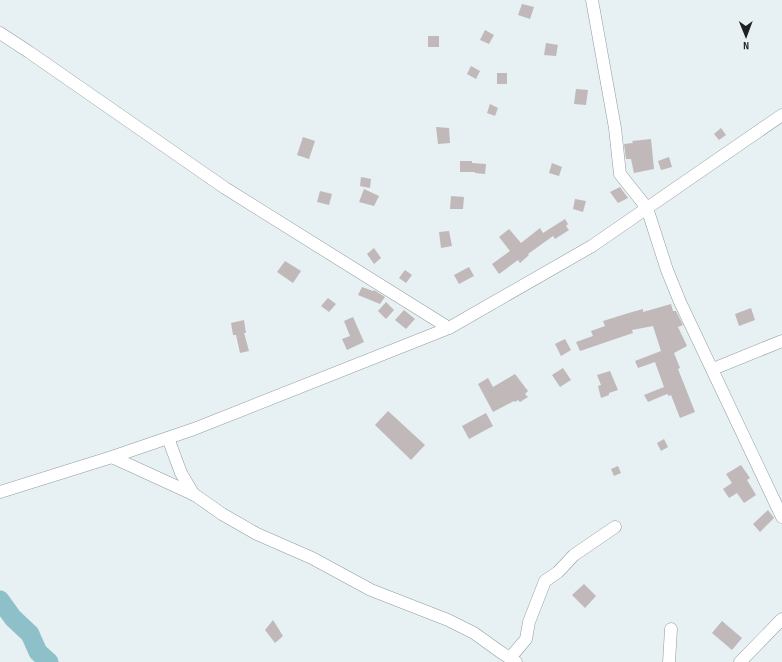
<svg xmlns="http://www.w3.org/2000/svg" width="782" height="662" font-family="'Sofia Sans Condensed',sans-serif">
<rect width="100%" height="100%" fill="#e7f0f2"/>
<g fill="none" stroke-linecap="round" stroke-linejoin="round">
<path stroke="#8ec0c9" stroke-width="19" d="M 0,600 L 13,618 L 30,634 L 38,652 L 49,662"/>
</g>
<g fill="#c1b8b9">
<path d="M 522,4 L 534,7 L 530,19 L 518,15 Z"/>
<path d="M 485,30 L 494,35 L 489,44 L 480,40 Z"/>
<rect x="428" y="36" width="11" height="11"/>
<path d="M 546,43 L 558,45 L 556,56 L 544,55 Z"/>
<path d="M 471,66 L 480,71 L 476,79 L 467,74 Z"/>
<rect x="497" y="73" width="10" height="11"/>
<path d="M 576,89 L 588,90 L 586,105 L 574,104 Z"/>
<path d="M 490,104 L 498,108 L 495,116 L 487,113 Z"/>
<path d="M 436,127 L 449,128 L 450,143 L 438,144 Z"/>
<path d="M 721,128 L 726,135 L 719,140 L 714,134 Z"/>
<path d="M 303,137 L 315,141 L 309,159 L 297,155 Z"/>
<path d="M 651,139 L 654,169 L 634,173 L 631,159 L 626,159 L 624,144 L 633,143 L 632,141 Z"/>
<path d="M 669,157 L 672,167 L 661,170 L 658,161 Z"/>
<path d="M 460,161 L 472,161 L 472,163 L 486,164 L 485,174 L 475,173 L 475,172 L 460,172 Z"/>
<path d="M 552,163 L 562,167 L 559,176 L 549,173 Z"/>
<path d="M 361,177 L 371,179 L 370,188 L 360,186 Z"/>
<path d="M 620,187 L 628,198 L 618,203 L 610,192 Z"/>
<path d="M 364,189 L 379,196 L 374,206 L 359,202 Z"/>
<path d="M 320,191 L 332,194 L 329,205 L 317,202 Z"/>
<path d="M 451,196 L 464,197 L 463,209 L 450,209 Z"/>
<path d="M 575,199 L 586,201 L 583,212 L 573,209 Z"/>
<path d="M 565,219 L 568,224 L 566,226 L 569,230 L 555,239 L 553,236 L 528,254 L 529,255 L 520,263 L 518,260 L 499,274 L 492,264 L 510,251 L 499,237 L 509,229 L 521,243 L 540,228 L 543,233 Z"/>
<path d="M 449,231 L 452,246 L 441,248 L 439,232 Z"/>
<path d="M 374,248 L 381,258 L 374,264 L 367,254 Z"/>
<path d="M 285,261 L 301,271 L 293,283 L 277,272 Z"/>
<path d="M 469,267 L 474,276 L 459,284 L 454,275 Z"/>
<path d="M 405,270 L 412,275 L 406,283 L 399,278 Z"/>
<path d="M 362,287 L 373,291 L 374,290 L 385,297 L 380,304 L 358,295 Z"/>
<path d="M 328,298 L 336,304 L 329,312 L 321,306 Z"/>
<path d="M 386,302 L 394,310 L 386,319 L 378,311 Z"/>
<path d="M 671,304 L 673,311 L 676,311 L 683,325 L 678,327 L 687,346 L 674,353 L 680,368 L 678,369 L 695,412 L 680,418 L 671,395 L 669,396 L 667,394 L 648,402 L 644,395 L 664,387 L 655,362 L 638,368 L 635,361 L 661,351 L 653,326 L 632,330 L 633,333 L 580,351 L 576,342 L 593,336 L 591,331 L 605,326 L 603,321 L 632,312 L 643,309 L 643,312 Z"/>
<path d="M 751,308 L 755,320 L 739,326 L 735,314 Z"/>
<path d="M 404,310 L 415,319 L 406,329 L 395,320 Z"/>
<path d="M 353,317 L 364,342 L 347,350 L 342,339 L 350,336 L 344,321 Z"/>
<path d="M 244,320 L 246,333 L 244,333 L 249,351 L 240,353 L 236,335 L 233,335 L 231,323 Z"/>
<path d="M 565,339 L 571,350 L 561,356 L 555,344 Z"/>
<path d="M 563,368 L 571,380 L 560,387 L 552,375 Z"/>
<path d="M 610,371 L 618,390 L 609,393 L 609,395 L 601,398 L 598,386 L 601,385 L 597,375 Z"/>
<path d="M 515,374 L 528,391 L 525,394 L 528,397 L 520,402 L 518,400 L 515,402 L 514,401 L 493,412 L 478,384 L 488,378 L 493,387 Z"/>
<path d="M 388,411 L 425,445 L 411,460 L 375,425 Z"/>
<path d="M 486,413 L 493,426 L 469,439 L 462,426 Z"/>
<path d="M 664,439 L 668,447 L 661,451 L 657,443 Z"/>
<path d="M 741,465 L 750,478 L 747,480 L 756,495 L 744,503 L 737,493 L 729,498 L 723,489 L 732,483 L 726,474 Z"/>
<path d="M 618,466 L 621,473 L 614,476 L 611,469 Z"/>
<path d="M 768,510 L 774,518 L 760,532 L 753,524 Z"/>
<path d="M 584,584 L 596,596 L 585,608 L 572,595 Z"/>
<path d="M 273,620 L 283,636 L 275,643 L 265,630 Z"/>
<path d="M 722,621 L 742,638 L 732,650 L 712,633 Z"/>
</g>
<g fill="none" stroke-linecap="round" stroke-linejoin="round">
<defs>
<g id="minor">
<path d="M 592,0 L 615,128 L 620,174 L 647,208 L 667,270 L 680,302 L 782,517"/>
<path d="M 0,33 L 29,52 L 225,188 L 449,328"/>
<path d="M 713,369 L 782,341"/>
<path d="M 168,438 L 181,473 L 194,495"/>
<path d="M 112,457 L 195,495 L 222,514 L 257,534 L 312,558 L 371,590 L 448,620 L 474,633 L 499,651 L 516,662"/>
<path d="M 0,492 L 112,457 L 194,429 L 449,328 L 592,246 L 782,115"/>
<path d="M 510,658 L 526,639 L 529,622 L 545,581 L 558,572 L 574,555 L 615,527"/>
<path d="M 669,662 L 671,629"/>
<path d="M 740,662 L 782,619"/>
</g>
</defs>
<use href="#minor" stroke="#939c9d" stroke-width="13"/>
<use href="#minor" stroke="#fff" stroke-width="12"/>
</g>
<g transform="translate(746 36) rotate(179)" stroke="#e7f0f2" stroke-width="3" paint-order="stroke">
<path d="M0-3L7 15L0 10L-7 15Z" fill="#1e2122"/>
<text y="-6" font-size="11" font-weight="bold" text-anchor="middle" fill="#1e2122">N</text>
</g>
</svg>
